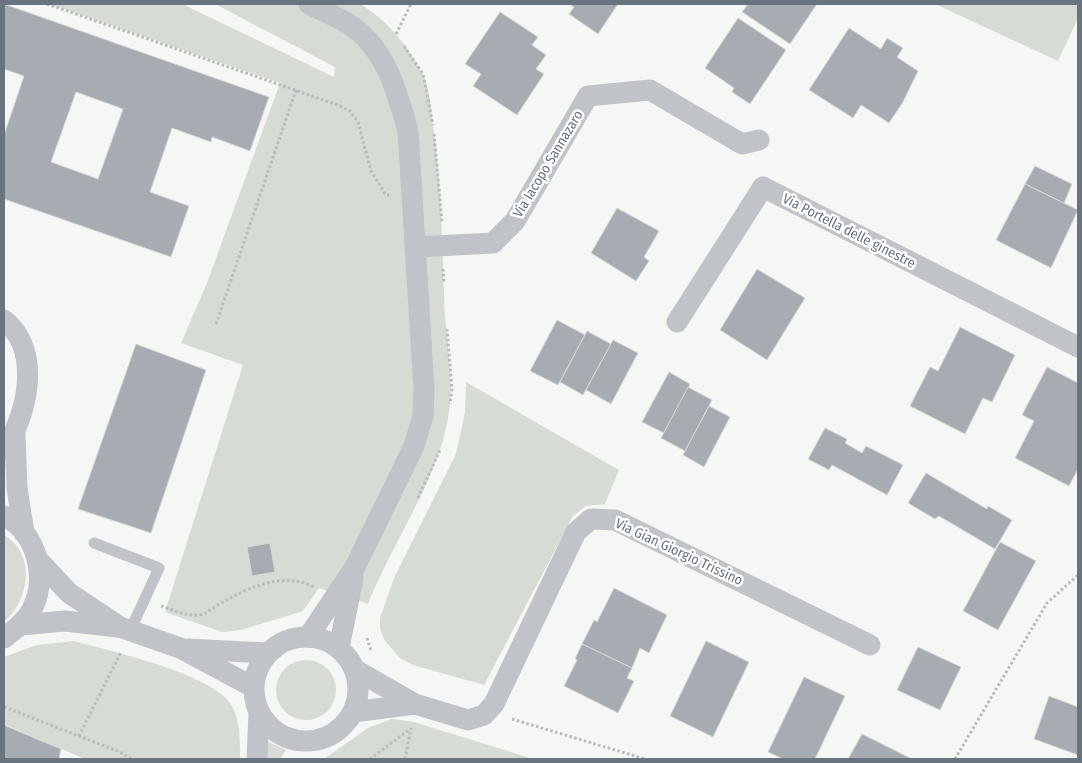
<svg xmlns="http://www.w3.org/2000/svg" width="1082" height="763" font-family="'Fira Sans Condensed',sans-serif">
<rect width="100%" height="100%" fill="#f6f6f4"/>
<g fill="#d6dbd4">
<path d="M 49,4 L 182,4 L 334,77 L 335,67 L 215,4 L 360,4 C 386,19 408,46 422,73 C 430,88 431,109 433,125 C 441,182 442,239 444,295 C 445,340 457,384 446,428 C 431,490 392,544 368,604 L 319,588 L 303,611 L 241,630 L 222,632 L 165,612 L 243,365 L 181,343 L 207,283 L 280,83 Z"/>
<path d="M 935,4 L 1078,4 L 1078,18 L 1058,61 Z"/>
<path d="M 466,382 L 619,470 L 605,504 L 586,506 L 573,516 L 484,685 L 413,665 L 400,658 L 385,641 L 380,629 L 380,618 L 394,578 L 456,454 L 465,412 Z"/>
<path d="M 4,535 C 37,555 29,600 4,622 Z"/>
<path d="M 74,641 C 110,651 209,673 230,703 C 241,720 240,740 240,759 L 85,759 L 4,724 L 4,657 L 37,645 Z"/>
<circle cx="306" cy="690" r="30"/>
<path d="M 392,719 L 414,722 L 533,759 L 324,759 L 368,728 Z"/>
<path d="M 266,741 L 286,750 L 280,759 L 267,759 Z"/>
</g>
<g fill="#a6acb2" stroke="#d8d8d6" fill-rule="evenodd">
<path d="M 4,4 L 269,97 L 250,151 L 212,137 L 211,142 L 172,128 L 150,192 L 189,206 L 171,257 L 4,199 L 4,135 L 24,76 L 4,69 ZM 76,92 L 123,109 L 98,179 L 51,162 Z"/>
<path d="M 569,4 L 618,4 L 598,34 L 569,14 L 574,7 Z"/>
<path d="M 748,4 L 817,4 L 790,44 L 742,12 Z"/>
<path d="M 500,12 L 538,37 L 532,45 L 546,55 L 536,69 L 544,74 L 517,115 L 473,86 L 481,74 L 465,64 Z"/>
<path d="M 738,18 L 786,50 L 750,104 L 732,92 L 734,88 L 705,68 Z"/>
<path d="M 849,28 L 881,49 L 887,38 L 903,48 L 897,57 L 918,71 L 903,102 L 889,123 L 861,105 L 853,118 L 809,90 Z"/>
<path d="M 1035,166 L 1072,184 L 1064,203 L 1025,184 Z"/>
<path d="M 1025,184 L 1078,210 L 1051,268 L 996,240 Z"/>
<path d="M 617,208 L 659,231 L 644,257 L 649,261 L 636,281 L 591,253 Z"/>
<path d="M 757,269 L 805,298 L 767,360 L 720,330 Z"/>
<path d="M 557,320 L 585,335 L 558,385 L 530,371 Z"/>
<path d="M 960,327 L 1015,355 L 992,402 L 983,398 L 965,434 L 910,406 L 930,367 L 938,371 Z"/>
<path d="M 587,331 L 611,344 L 583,395 L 560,382 Z"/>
<path d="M 613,340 L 638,353 L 611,404 L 586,390 Z"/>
<path d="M 136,344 L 206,370 L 151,533 L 78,509 Z"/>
<path d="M 1047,367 L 1078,383 L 1078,469 L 1069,486 L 1015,458 L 1034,421 L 1022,415 Z"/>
<path d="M 669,372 L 690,384 L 664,433 L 642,422 Z"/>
<path d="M 688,387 L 712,400 L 685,451 L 661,438 Z"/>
<path d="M 709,406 L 730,417 L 704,467 L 683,455 Z"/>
<path d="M 825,428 L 847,439 L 845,443 L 862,453 L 866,446 L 903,465 L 887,495 L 832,465 L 829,470 L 808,459 Z"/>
<path d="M 926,473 L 987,509 L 988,506 L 1012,520 L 995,549 L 939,516 L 935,519 L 908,503 Z"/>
<path d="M 1000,542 L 1036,561 L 998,630 L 963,611 Z"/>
<path d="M 270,543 L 275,572 L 252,576 L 247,547 Z"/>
<path d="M 614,588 L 667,615 L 649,653 L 640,648 L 632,668 L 582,644 L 594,620 L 597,622 Z"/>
<path d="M 706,641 L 749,662 L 713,737 L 670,716 Z"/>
<path d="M 582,644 L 632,668 L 627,678 L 634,681 L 618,713 L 564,686 L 577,660 L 575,659 Z"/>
<path d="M 918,647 L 961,667 L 940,710 L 897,690 Z"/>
<path d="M 804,677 L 845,696 L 815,759 L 783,759 L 768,752 Z"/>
<path d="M 1049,696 L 1078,707 L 1078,755 L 1034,739 Z"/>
<path d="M 4,725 L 61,749 L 59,759 L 4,759 Z"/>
<path d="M 862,734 L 912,759 L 848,759 Z"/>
</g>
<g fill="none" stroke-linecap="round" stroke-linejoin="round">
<g stroke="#b8babd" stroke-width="3" stroke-dasharray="2.5 2.5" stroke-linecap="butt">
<path d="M 47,4 L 338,105 L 350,111 L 358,122 L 371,171 L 386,195 L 389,195"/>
<path d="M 396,34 L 411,4"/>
<path d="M 404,46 L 423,74 L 433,125"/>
<path d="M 434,134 L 442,222"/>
<path d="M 443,269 L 444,282"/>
<path d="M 216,324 L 296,90"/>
<path d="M 447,329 L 452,389 L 450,404"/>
<path d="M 418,498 L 440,450"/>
<path d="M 161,606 C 176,611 189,618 204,614 C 233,595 278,568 314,587"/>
<path d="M 367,638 L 371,651"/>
<path d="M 4,707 L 120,752 L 131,759"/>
<path d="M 512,719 L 645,759"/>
<path d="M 79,736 L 121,652"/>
<path d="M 370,759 L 410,729"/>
<path d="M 405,759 L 411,728"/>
<path d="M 955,759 L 1047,603 L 1078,575"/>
</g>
<path stroke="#c0c3c7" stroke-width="11" d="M 94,543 L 159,568 L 130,631"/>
<g stroke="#c0c3c7" stroke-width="21">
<path d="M 416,247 L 493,243 L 515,221 L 588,96 L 650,90 L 742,144 L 759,140"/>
<path d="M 4,320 C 42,349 28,416 4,449"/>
<path d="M 677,322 L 763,187 L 1078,347"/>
<path d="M 15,434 L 17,488 L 24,533"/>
<path d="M 4,516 C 37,532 49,579 31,611 C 25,623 14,630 4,638"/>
<path d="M 37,559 L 69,593 L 120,627 L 180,648 L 253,687"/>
<path d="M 21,625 L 65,621 L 118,627"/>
<circle cx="306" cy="689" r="52"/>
<path d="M 308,637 L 355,567 L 414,446 L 423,416 L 424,390 L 408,131 C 397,91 385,46 347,23 C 335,16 321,10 309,4"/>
<path d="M 339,648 L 353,578"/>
<path d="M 188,649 L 267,653"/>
<path d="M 354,669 L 415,704 L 468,720 L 484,715 L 494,704 L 576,532 L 591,519 L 615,520 L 870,645"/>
<path d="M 353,712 L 415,704"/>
<path d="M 257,759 L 259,713"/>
</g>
</g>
<g text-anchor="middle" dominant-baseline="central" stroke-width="5" stroke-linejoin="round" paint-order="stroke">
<g font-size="14" fill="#697481" stroke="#fff">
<text transform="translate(548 164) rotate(-59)">Via Iacopo Sannazaro</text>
<text transform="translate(849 231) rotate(27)">Via Portella delle ginestre</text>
<text transform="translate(679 552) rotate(25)">Via Gian Giorgio Trissino</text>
</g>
</g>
<rect width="1082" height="763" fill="none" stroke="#697481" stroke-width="10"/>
</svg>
